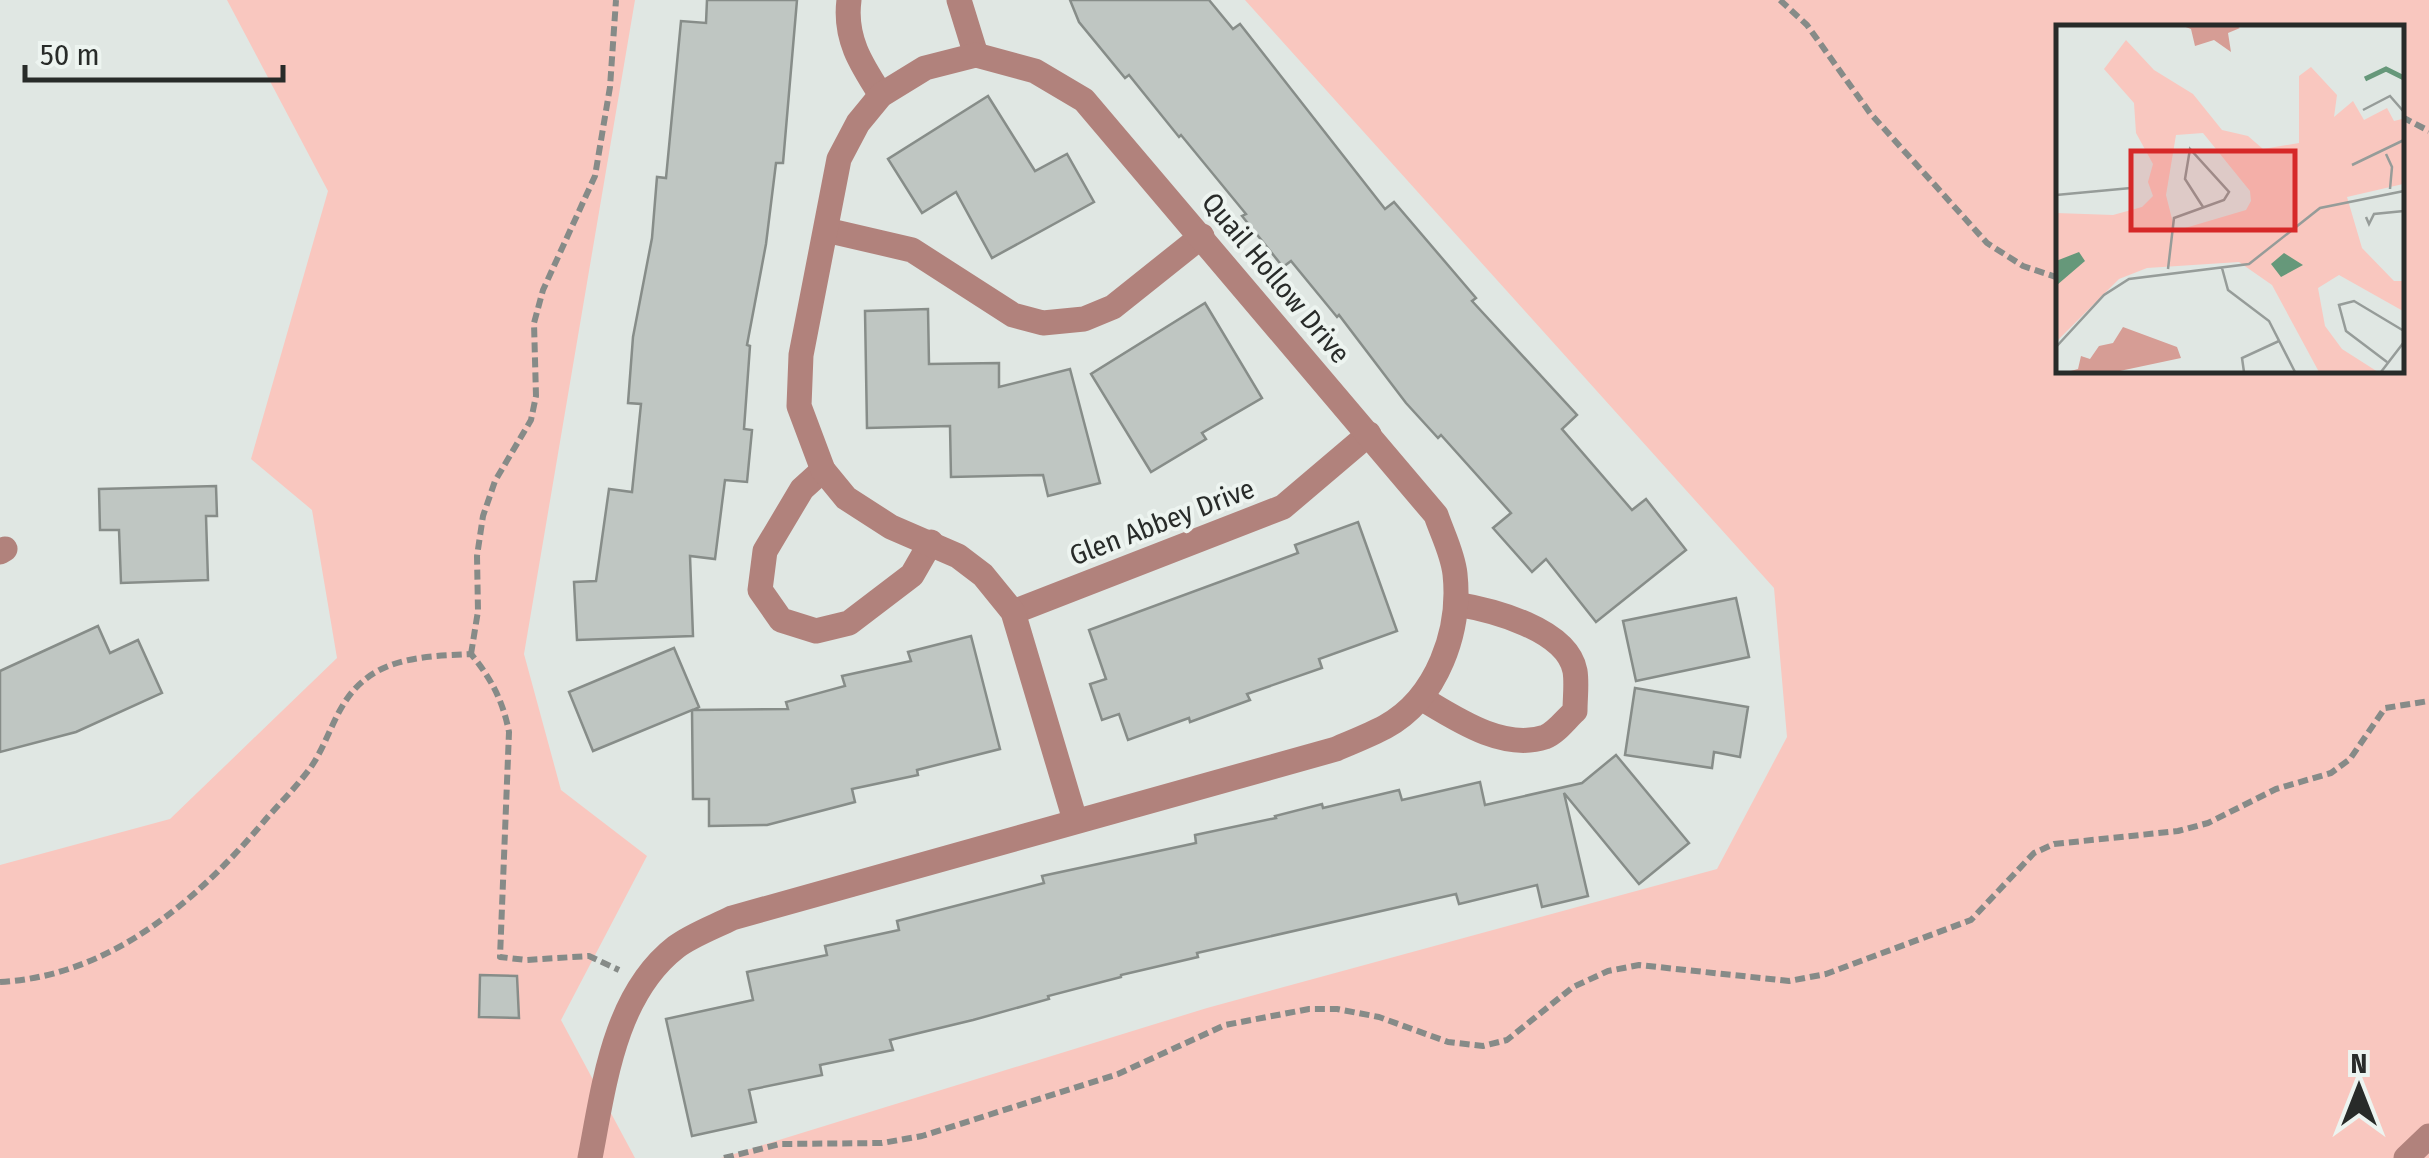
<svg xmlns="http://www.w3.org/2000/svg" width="2429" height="1158" font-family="'Fira Sans Condensed',sans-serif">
<rect width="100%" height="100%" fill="#e0e7e3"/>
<g fill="#f9c7bf" fill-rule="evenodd">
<path d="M 227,0 L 635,0 L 524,654 L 561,790 L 647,856 L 561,1020 L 635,1158 L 0,1158 L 0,865 L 170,819 L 337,658 L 312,510 L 251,459 L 328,191 Z"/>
<path d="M 1245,0 L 2429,0 L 2429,1158 L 721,1158 L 1207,1008 L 1717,869 L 1787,737 L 1774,588 ZM 2059,28 L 2402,28 L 2402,370 L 2059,370 Z"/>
</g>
<g fill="#bfc6c2" stroke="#878d89" stroke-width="2.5">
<path d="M 707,0 L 797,0 L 783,163 L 776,163 L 766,244 L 747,345 L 750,346 L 744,429 L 752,430 L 747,482 L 725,480 L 715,559 L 690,556 L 693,636 L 577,640 L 574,582 L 596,581 L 609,489 L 632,492 L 641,404 L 628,403 L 633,337 L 652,238 L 657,177 L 666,178 L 681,21 L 706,23 Z"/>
<path d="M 1070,0 L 1209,0 L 1233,29 L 1240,24 L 1385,209 L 1394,202 L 1476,298 L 1472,301 L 1577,415 L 1562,429 L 1632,510 L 1646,499 L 1686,550 L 1596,622 L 1546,559 L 1532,572 L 1493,528 L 1511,513 L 1441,435 L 1438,438 L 1406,403 L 1339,315 L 1337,317 L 1291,261 L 1283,267 L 1242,216 L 1246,214 L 1181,135 L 1179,137 L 1129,75 L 1125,78 L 1079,22 Z"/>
<path d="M 988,96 L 1035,171 L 1067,154 L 1094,202 L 992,258 L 956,192 L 922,213 L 888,159 Z"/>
<path d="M 1205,303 L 1262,398 L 1202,433 L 1206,439 L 1151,472 L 1091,374 Z"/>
<path d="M 928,309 L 929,364 L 999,363 L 999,387 L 1070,369 L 1100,483 L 1048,496 L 1043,475 L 951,477 L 950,426 L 867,428 L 865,311 Z"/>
<path d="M 216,486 L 217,516 L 206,516 L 208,580 L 121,583 L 119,530 L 100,530 L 99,489 Z"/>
<path d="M 1358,522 L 1397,631 L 1319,659 L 1322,668 L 1247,694 L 1250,700 L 1190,722 L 1189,718 L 1128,740 L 1119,714 L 1102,720 L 1090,684 L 1106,679 L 1089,630 L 1298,553 L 1295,545 Z"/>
<path d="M 1736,598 L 1749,657 L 1636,681 L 1623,621 Z"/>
<path d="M 98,626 L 110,653 L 138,640 L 162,693 L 76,732 L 0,752 L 0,671 Z"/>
<path d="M 971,636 L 1000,749 L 917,770 L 918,775 L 852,789 L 855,802 L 767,825 L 709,826 L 709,799 L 693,799 L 692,710 L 593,751 L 569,692 L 674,648 L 699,707 L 693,710 L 788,709 L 786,702 L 845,686 L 842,676 L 911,661 L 908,652 Z"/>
<path d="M 1635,688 L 1748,707 L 1740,757 L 1714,752 L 1712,768 L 1625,755 Z"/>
<path d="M 1616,755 L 1689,843 L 1639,884 L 1564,793 L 1588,896 L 1542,907 L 1537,885 L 1459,904 L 1456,894 L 1197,953 L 1198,957 L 1121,975 L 1121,977 L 1048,996 L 1049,999 L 973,1020 L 890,1040 L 893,1050 L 820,1065 L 822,1075 L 749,1090 L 756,1122 L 692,1136 L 666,1019 L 753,1000 L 747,972 L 827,955 L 825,946 L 899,930 L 897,921 L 1044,883 L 1042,876 L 1196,843 L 1195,835 L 1276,818 L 1275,816 L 1322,804 L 1323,808 L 1399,790 L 1402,800 L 1480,782 L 1485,805 L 1582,783 Z"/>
<path d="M 480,975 L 517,976 L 519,1018 L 479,1017 Z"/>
</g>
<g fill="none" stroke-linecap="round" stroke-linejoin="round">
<g stroke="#868b88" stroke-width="6" stroke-dasharray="10 5" stroke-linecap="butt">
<path d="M 1780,0 L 1807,25 L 1870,113 L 1987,243 L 2023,266 L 2059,278"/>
<path d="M 2402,117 L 2429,131"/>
<path d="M 471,654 L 478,611 L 477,556 L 483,516 L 495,481 L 531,420 L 536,396 L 534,323 L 543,290 L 595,176 L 610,87 L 616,0"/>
<path d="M 0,982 C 111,976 198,900 266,819 C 281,802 298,785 311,767 C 330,739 336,704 362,682 C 391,656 435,656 471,654 C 491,678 503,701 509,732 L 500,957 L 526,960 L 589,956 L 619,970"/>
<path d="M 724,1158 L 780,1144 L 882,1143 L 922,1136 L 1118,1074 L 1225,1025 L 1309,1009 L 1337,1009 L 1379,1017 L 1448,1042 L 1483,1046 L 1507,1040 L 1573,987 L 1608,971 L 1639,965 L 1789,981 L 1826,974 L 1971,920 L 2034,853 L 2054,844 L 2178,831 L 2208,823 L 2276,789 L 2331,773 L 2350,759 L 2385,708 L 2429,701"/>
</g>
<g stroke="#b1827c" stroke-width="25">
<path d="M 849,0 C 844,38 861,64 881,95"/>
<path d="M 959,0 L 976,55"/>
<path d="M 826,230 L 912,250 L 1013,315 L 1043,323 L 1084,319 L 1113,307 L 1202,236"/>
<path d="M 823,470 L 802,489 L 765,551 L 760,590 L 781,620 L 816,631 L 849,623 L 912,575 L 931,542"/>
<path d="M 0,552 L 5,549"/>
<path d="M 1013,612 L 1283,507 L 1369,434"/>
<path d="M 1421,698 C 1456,719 1503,751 1545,737 C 1556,733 1566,719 1575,711 C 1575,698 1577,683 1575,671 C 1567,629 1492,610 1456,604"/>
<path d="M 590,1158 C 604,1086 614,995 676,947 C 692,935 714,927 732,918 L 1336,749 C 1352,742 1370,735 1385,727 C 1438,698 1461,630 1455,574 C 1453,554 1442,533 1436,515 L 1084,100 L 1035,71 L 976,55 L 925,68 L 881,95 L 858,123 L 839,159 L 801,355 L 799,406 L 823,470 L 846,498 L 891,527 L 958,556 L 983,575 L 1013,612 L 1075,820"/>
<path d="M 2406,1158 L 2429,1136"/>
</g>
</g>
<g text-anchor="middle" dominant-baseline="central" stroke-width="8" stroke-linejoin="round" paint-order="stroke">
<g font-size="28" fill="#282b29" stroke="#edf4f0">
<text transform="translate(1276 278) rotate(50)">Quail Hollow Drive</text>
<text transform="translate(1162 522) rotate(-21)">Glen Abbey Drive</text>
</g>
</g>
<g transform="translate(2056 25)">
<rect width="348" height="348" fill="#e0e7e3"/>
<path d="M 70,15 L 98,45 L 137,69 L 166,105 L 192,111 L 207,124 L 243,118 L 243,51 L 255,42 L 281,70 L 278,92 L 297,76 L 308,95 L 331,83 L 338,96 L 346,94 L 347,159 L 291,172 L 306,223 L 338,256 L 347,256 L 347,286 L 283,250 L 262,263 L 269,301 L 286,324 L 322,347 L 263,347 L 216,260 L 183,237 L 91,243 L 63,254 L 0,317 L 0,188 L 57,190 L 86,182 L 97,171 L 92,157 L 97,139 L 80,108 L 78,78 L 48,44 ZM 147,108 L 194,166 L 195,176 L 190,185 L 119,206 L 110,170 L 120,110 Z" fill="#f9c7bf" fill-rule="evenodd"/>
<path d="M 127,1 L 179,0 L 184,3 L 172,8 L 175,27 L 158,15 L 139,21 L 135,4 ZM 67,302 L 121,322 L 125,333 L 59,347 L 11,347 L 22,344 L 25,331 L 34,334 L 43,321 L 57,318 Z" fill="#d69d95"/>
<path d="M 23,227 L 29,236 L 1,260 L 0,236 ZM 228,228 L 247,240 L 225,252 L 215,239 Z" fill="#66987a"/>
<path fill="none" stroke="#66987a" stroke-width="5" d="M 309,54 L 330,44 L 348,53"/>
<path fill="none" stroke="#969c99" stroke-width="2.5" d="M 307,85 L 334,71 L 348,87M 330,129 L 336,142 L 334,164M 296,140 L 348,115M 0,170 L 75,163M 310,192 L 313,199 L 318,189 L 348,186M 166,243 L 172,265 L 213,296 L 239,347M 112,244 L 118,193 L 168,175 L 173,167 L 134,124 L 129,154 L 147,182M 0,322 L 48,270 L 73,254 L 193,239 L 264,183 L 348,166M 331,337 L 290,306 L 283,280 L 298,276 L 348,306M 188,347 L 186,333 L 223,316M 325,347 L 348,317"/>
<path fill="#d62828" fill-opacity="0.15" stroke="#d62828" stroke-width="5" d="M 75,126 L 239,126 L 239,205 L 75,205 Z"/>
<rect width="348" height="348" fill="none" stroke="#282b29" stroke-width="5"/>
</g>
<g transform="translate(2359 1088)" stroke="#edf4f0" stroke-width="8" paint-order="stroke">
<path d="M0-8L18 38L0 25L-18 38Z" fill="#282b29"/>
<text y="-15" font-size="28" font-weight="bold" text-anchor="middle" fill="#282b29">N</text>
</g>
<path d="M25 65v15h258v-15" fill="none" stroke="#282b29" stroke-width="5"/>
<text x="40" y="65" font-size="30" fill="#282b29" stroke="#edf4f0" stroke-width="8" paint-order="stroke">50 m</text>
</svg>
